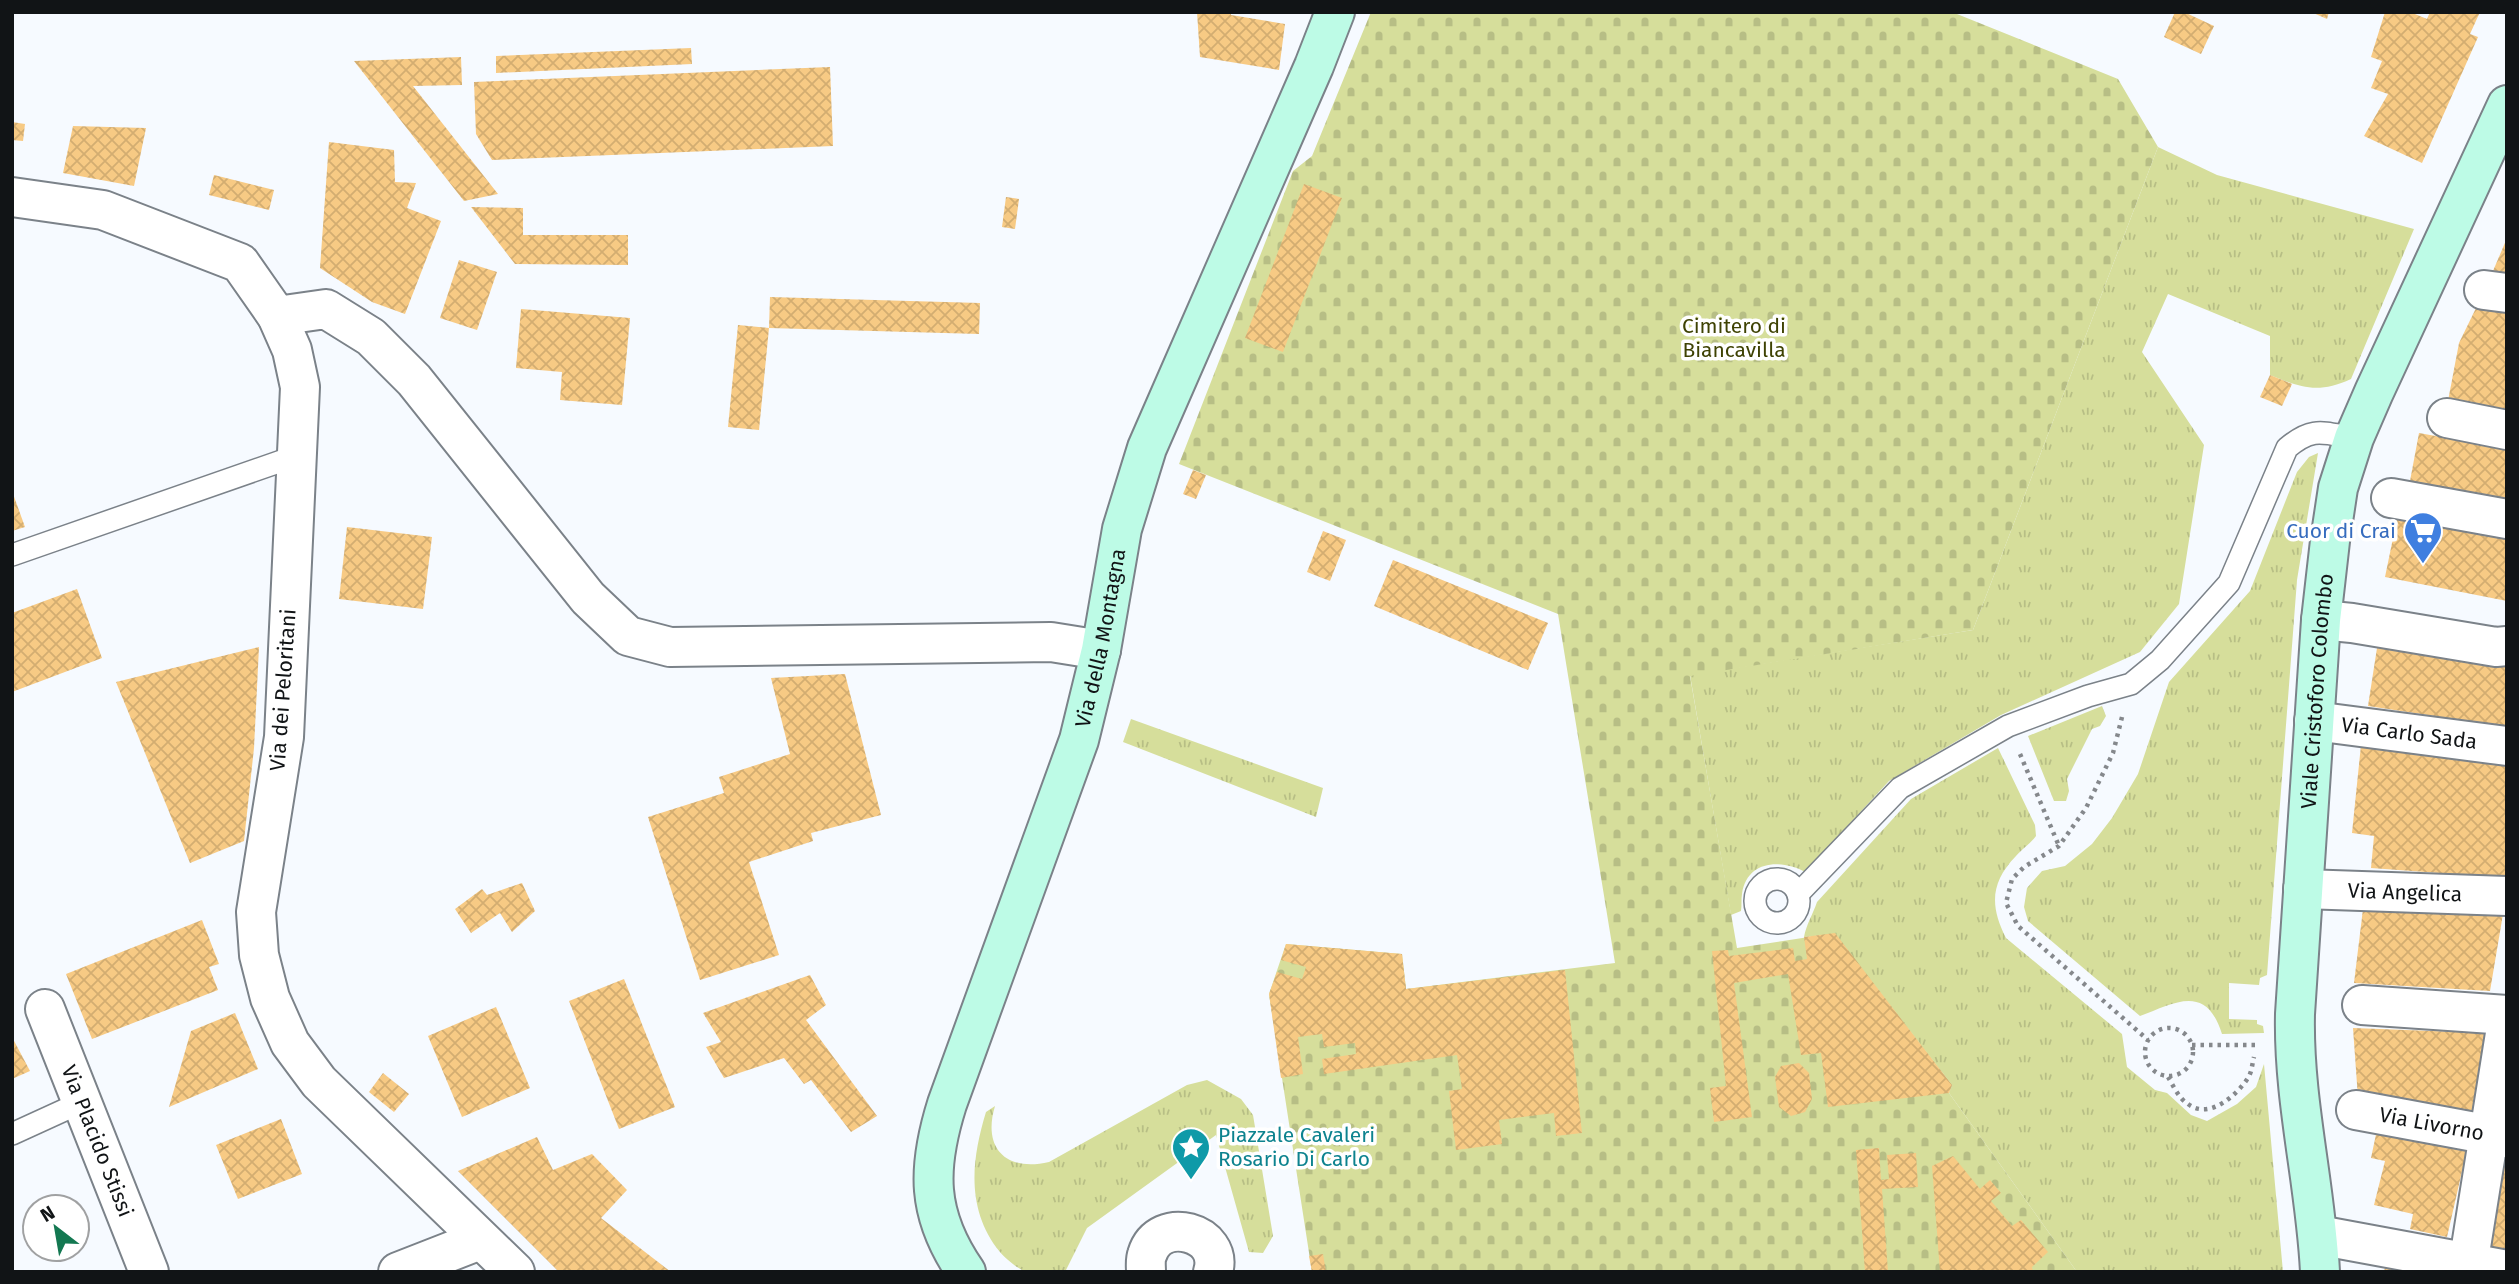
<svg xmlns="http://www.w3.org/2000/svg" width="2519" height="1284" font-family="'Fira Sans',sans-serif">
<defs>
<pattern id="grass-tufts" width="24" height="20" patternUnits="userSpaceOnUse" patternTransform="scale(1.75)"><rect width="24" height="20" fill="#d6de9b"/><path d="M3 7l-1-3M5 7V3M7 7l1-3M15 17l-1-3M17 17v-4M19 17l1-3" fill="none" stroke="#b7be85"/></pattern>
<pattern id="cemetery-stones" width="16" height="16" patternUnits="userSpaceOnUse" patternTransform="scale(1.75)"><rect width="16" height="16" fill="#d6de9b"/><path d="M2 7V4a2 2 0 0 1 4 0v3zM10 15v-3a2 2 0 0 1 4 0v3z" fill="#b7be85"/></pattern>
<pattern id="building-cross-hatch" width="8" height="8" patternUnits="userSpaceOnUse" patternTransform="scale(1.75)"><rect width="8" height="8" fill="#f7ca84"/><path d="M0 0l8 8M0 8l8-8" fill="none" stroke="#d3ad71"/></pattern>
</defs>
<rect width="100%" height="100%" fill="#f6faff"/>
<g fill="url(#grass-tufts)">
<path d="M 2158,147 L 2217,175 L 2414,229 L 2351,379 C 2318,394 2302,388 2270,375 L 2270,336 L 2168,294 L 2142,352 L 2204,445 L 2179,604 L 2140,652 L 2001,715 L 1889,781 L 1805,872 C 1781,859 1747,860 1742,894 C 1741,900 1742,905 1741,911 L 1731,915 L 1690,675 L 1973,630 Z"/>
<path d="M 2318,453 L 2297,580 L 2267,975 L 2260,978 L 2259,985 L 2229,983 L 2229,1019 L 2257,1020 L 2257,1024 L 2263,1026 L 2264,1033 L 2222,1034 C 2206,983 2175,1003 2140,1016 L 2028,921 L 2024,907 L 2027,888 L 2042,871 L 2065,866 L 2092,844 L 2112,818 L 2138,774 L 2169,682 L 2250,591 L 2297,472 L 2309,457 Z"/>
<path d="M 2102,706 L 2106,716 L 2100,726 L 2092,729 L 2067,779 L 2069,791 L 2066,801 L 2054,801 L 2028,736 Z"/>
<path d="M 1131,719 L 1323,788 L 1316,817 L 1123,742 Z"/>
<path d="M 1998,748 L 2035,825 L 2036,836 C 2030,844 2023,848 2016,856 C 1990,883 1990,906 2006,938 L 2122,1034 L 2127,1067 L 2155,1090 L 2167,1093 L 2191,1115 L 2207,1121 L 2237,1104 L 2256,1087 L 2264,1064 L 2283,1272 L 2077,1272 L 1949,1093 L 1952,1085 L 1835,934 L 1804,937 C 1806,925 1813,914 1817,902 L 1911,799 Z"/>
<path d="M 1207,1080 L 1241,1099 L 1253,1115 L 1273,1236 L 1263,1253 L 1249,1252 L 1216,1135 L 1087,1228 L 1065,1272 C 1053,1272 1037,1275 1026,1272 C 1018,1269 1006,1259 1000,1252 C 966,1210 971,1161 986,1112 L 995,1106 C 982,1149 1007,1172 1049,1162 L 1187,1085 Z"/>
</g>
<path fill="url(#cemetery-stones)" d="M 1371,12 L 1952,12 L 2118,79 L 2158,147 L 1973,630 L 1690,676 L 1737,948 L 1835,933 L 1952,1085 L 1949,1093 L 2077,1272 L 1312,1272 L 1269,994 L 1286,944 L 1402,954 L 1406,989 L 1615,963 L 1558,614 L 1179,464 L 1293,171 L 1312,156 Z"/>
<g fill="url(#building-cross-hatch)">
<path d="M 1197,12 L 1231,12 L 1231,15 L 1285,24 L 1279,70 L 1200,57 Z"/>
<path d="M 2175,12 L 2184,12 L 2214,26 L 2201,54 L 2164,37 Z"/>
<path d="M 2311,12 L 2329,12 L 2327,19 Z"/>
<path d="M 2385,12 L 2410,12 L 2427,19 L 2430,12 L 2480,12 L 2470,34 L 2478,37 L 2422,163 L 2364,136 L 2388,94 L 2371,88 L 2382,61 L 2371,57 Z"/>
<path d="M 691,48 L 692,64 L 496,73 L 496,56 Z"/>
<path d="M 461,57 L 462,85 L 413,86 L 498,194 L 464,201 L 354,61 Z"/>
<path d="M 830,67 L 833,146 L 492,160 L 476,134 L 474,82 Z"/>
<path d="M 12,122 L 25,124 L 23,141 L 12,140 Z"/>
<path d="M 73,126 L 146,128 L 134,186 L 63,173 Z"/>
<path d="M 329,142 L 394,150 L 395,182 L 416,183 L 407,208 L 441,221 L 405,314 L 372,302 L 320,268 Z"/>
<path d="M 214,175 L 274,190 L 269,210 L 209,195 Z"/>
<path d="M 1304,184 L 1342,198 L 1283,352 L 1245,338 Z"/>
<path d="M 1006,197 L 1019,199 L 1015,229 L 1002,227 Z"/>
<path d="M 471,207 L 523,208 L 523,235 L 628,235 L 628,265 L 515,264 Z"/>
<path d="M 2507,238 L 2507,273 L 2493,271 Z"/>
<path d="M 459,260 L 497,272 L 477,330 L 440,318 Z"/>
<path d="M 770,297 L 980,303 L 979,334 L 769,328 Z"/>
<path d="M 2478,304 L 2507,309 L 2507,412 L 2448,401 L 2459,343 Z"/>
<path d="M 521,309 L 630,318 L 622,405 L 560,400 L 562,372 L 516,368 Z"/>
<path d="M 738,325 L 769,328 L 759,430 L 728,427 Z"/>
<path d="M 2270,375 L 2292,384 L 2282,406 L 2260,397 Z"/>
<path d="M 2419,433 L 2507,449 L 2507,501 L 2410,481 Z"/>
<path d="M 1193,470 L 1206,475 L 1196,499 L 1183,494 Z"/>
<path d="M 12,491 L 25,527 L 12,531 Z"/>
<path d="M 2398,514 L 2507,535 L 2507,601 L 2385,577 Z"/>
<path d="M 347,527 L 432,537 L 423,609 L 339,599 Z"/>
<path d="M 1323,531 L 1346,540 L 1330,581 L 1307,572 Z"/>
<path d="M 1393,560 L 1548,623 L 1528,670 L 1374,606 Z"/>
<path d="M 77,589 L 102,658 L 12,692 L 12,613 Z"/>
<path d="M 259,647 L 254,748 L 244,841 L 190,863 L 116,682 Z"/>
<path d="M 2377,648 L 2507,667 L 2507,727 L 2368,706 Z"/>
<path d="M 845,674 L 881,815 L 811,833 L 813,841 L 749,862 L 779,955 L 700,980 L 648,817 L 724,793 L 719,777 L 790,754 L 771,678 Z"/>
<path d="M 2361,745 L 2507,763 L 2507,878 L 2371,868 L 2374,836 L 2352,833 Z"/>
<path d="M 522,883 L 535,911 L 512,932 L 500,913 L 471,933 L 455,909 L 482,889 L 487,895 Z"/>
<path d="M 2363,909 L 2503,914 L 2490,991 L 2354,983 Z"/>
<path d="M 202,920 L 219,964 L 209,967 L 218,990 L 92,1039 L 66,974 Z"/>
<path d="M 1835,933 L 1952,1085 L 1949,1093 L 1828,1107 L 1821,1053 L 1801,1055 L 1788,974 L 1734,983 L 1752,1117 L 1714,1122 L 1710,1088 L 1726,1086 L 1712,951 L 1728,950 L 1729,956 L 1793,948 L 1795,961 L 1807,959 L 1804,937 Z"/>
<path d="M 1286,944 L 1402,954 L 1406,989 L 1565,970 L 1582,1133 L 1556,1136 L 1554,1113 L 1499,1120 L 1502,1144 L 1456,1150 L 1449,1091 L 1462,1089 L 1457,1055 L 1324,1074 L 1322,1059 L 1356,1054 L 1355,1043 L 1324,1047 L 1322,1034 L 1298,1037 L 1303,1074 L 1281,1078 L 1269,994 L 1277,972 L 1302,979 L 1306,967 L 1281,960 Z"/>
<path d="M 810,975 L 826,1005 L 806,1020 L 877,1116 L 851,1132 L 811,1080 L 804,1084 L 784,1058 L 724,1078 L 706,1047 L 721,1042 L 703,1013 Z"/>
<path d="M 624,979 L 675,1107 L 619,1129 L 569,1001 Z"/>
<path d="M 496,1007 L 530,1088 L 462,1117 L 428,1036 Z"/>
<path d="M 235,1013 L 258,1069 L 169,1107 L 191,1031 Z"/>
<path d="M 2353,1028 L 2486,1033 L 2473,1117 L 2358,1098 Z"/>
<path d="M 12,1037 L 30,1071 L 12,1079 Z"/>
<path d="M 1799,1063 L 1809,1073 L 1812,1099 L 1805,1112 L 1791,1116 L 1779,1107 L 1775,1077 L 1781,1066 Z"/>
<path d="M 383,1073 L 409,1094 L 394,1112 L 369,1092 Z"/>
<path d="M 281,1119 L 302,1174 L 238,1199 L 216,1145 Z"/>
<path d="M 2378,1125 L 2468,1145 L 2447,1237 L 2410,1229 L 2413,1214 L 2374,1205 L 2385,1161 L 2371,1158 Z"/>
<path d="M 537,1137 L 553,1170 L 592,1154 L 627,1190 L 601,1218 L 671,1272 L 559,1272 L 458,1171 Z"/>
<path d="M 1879,1148 L 1881,1180 L 1889,1179 L 1887,1155 L 1916,1153 L 1918,1187 L 1882,1189 L 1888,1272 L 1865,1272 L 1856,1150 Z"/>
<path d="M 2501,1150 L 2507,1151 L 2507,1254 L 2490,1251 Z"/>
<path d="M 1953,1156 L 1980,1189 L 1990,1180 L 2001,1193 L 1991,1201 L 2012,1226 L 2021,1220 L 2048,1252 L 2032,1267 L 2033,1272 L 1940,1272 L 1932,1166 Z"/>
<path d="M 1323,1254 L 1326,1272 L 1312,1272 L 1309,1256 Z"/>
<path d="M 2385,1267 L 2404,1270 L 2404,1272 L 2384,1272 Z"/>
</g>
<g fill="none" stroke-linecap="round" stroke-linejoin="round">
<defs>
<g id="lane">
<path d="M 12,555 L 296,456"/>
<circle cx="1777" cy="901" r="22"/>
<path d="M 1798,894 L 1900,788 L 2008,726 L 2088,696 L 2131,684 L 2160,660 L 2229,583 L 2287,448 C 2313,426 2323,433 2354,438"/>
<path d="M 12,1134 L 82,1102"/>
</g>
<g id="street">
<path d="M 12,197 L 103,210 L 240,263 L 277,316 L 292,350 L 300,387 L 284,737 L 256,912 L 259,955 L 270,998 L 290,1043 L 319,1082 L 515,1272"/>
<path d="M 2484,290 L 2507,293"/>
<path d="M 277,316 L 326,309 L 371,337 L 414,380 L 588,598 L 628,636 L 670,647 L 1051,642 L 1101,650"/>
<path d="M 2447,418 L 2507,430"/>
<path d="M 2391,498 L 2507,519"/>
<path d="M 2321,620 L 2352,623 L 2496,647 L 2507,646"/>
<path id="s1" d="M 2314,721 L 2507,746"/>
<path id="s2" d="M 2303,889 L 2507,896"/>
<path d="M 2362,1005 L 2507,1015"/>
<path id="s3" d="M 45,1009 L 149,1272"/>
<path id="s4" d="M 2356,1110 L 2507,1138"/>
<path d="M 2318,1235 L 2507,1270"/>
<path d="M 398,1272 L 480,1240"/>
<path d="M 1146,1272 C 1146,1267 1145,1260 1147,1255 C 1159,1214 1225,1232 1213,1272"/>
<path d="M 2467,1272 L 2507,1021"/>
</g>
<g id="secondary">
<path id="s5" d="M 966,1272 C 926,1214 927,1168 947,1104 L 1079,740 L 1101,650 L 1122,529 L 1147,448 L 1314,66 L 1335,12"/>
<path id="s6" d="M 2320,1272 C 2316,1186 2293,1101 2295,1014 L 2321,620 L 2330,541 L 2338,488 L 2354,438 L 2374,392 L 2507,105"/>
</g>
</defs>
<use href="#lane" stroke="#7b8289" stroke-width="24"/>
<use href="#street" stroke="#7b8289" stroke-width="42"/>
<use href="#secondary" stroke="#7b8289" stroke-width="42"/>
<g stroke="#85888c" stroke-width="4.5" stroke-dasharray="3.5 5" stroke-linecap="butt">
<path d="M 2122,717 L 2113,753 L 2086,808 L 2059,846 L 2024,867 L 2012,879 L 2006,903 L 2018,926 L 2148,1040"/>
<path d="M 2020,754 L 2059,846"/>
<circle cx="2169" cy="1052" r="24"/>
<path d="M 2192,1045 L 2255,1045"/>
<path d="M 2168,1077 C 2173,1085 2179,1099 2188,1104 C 2209,1120 2236,1096 2248,1078 C 2252,1072 2252,1064 2254,1057"/>
</g>
<use href="#lane" stroke="#fff" stroke-width="21"/>
<use href="#street" stroke="#fff" stroke-width="38"/>
<use href="#secondary" stroke="#bdfbe6" stroke-width="38"/>
</g>
<defs>
<symbol id="supermarket-pin" viewBox="-11 -11 22 30"><path d="M0 17L-7.5 6A9.5 9.5 0 1 1 7.5 6Z" fill="#3f7fe0" stroke="#fff"/><path d="M-6-5.5h2.5l.6 2H6L4.5 2H-2.5L-4.4-4H-6ZM-1.5 3.2a1.3 1.3 0 1 0 .1 0ZM3 3.2a1.3 1.3 0 1 0 .1 0Z" fill="#fff"/></symbol>
<symbol id="sight-pin" viewBox="-11 -11 22 30"><path d="M0 17L-7.5 6A9.5 9.5 0 1 1 7.5 6Z" fill="#0f9aa8" stroke="#fff"/><path d="M0-6L1.8-2.2L6-1.7L2.9 1.2L3.7 5.4L0 3.3L-3.7 5.4L-2.9 1.2L-6-1.7L-1.8-2.2Z" fill="#fff"/></symbol>
</defs>
<g fill-rule="evenodd">
<use href="#supermarket-pin" x="2401" y="509" width="44" height="60"/>
<use href="#sight-pin" x="1169" y="1125" width="44" height="60"/>
</g>
<g text-anchor="middle" dominant-baseline="central" stroke-width="7" stroke-linejoin="round" paint-order="stroke">
<g font-size="21" fill="#3e4203" stroke="#fff">
<text x="1734" y="326">Cimitero di<tspan x="1734" dy="24">Biancavilla</tspan></text>
</g>
<g font-size="21" fill="#366cbe" stroke="#fff" text-anchor="end">
<text x="2396" y="531">Cuor di Crai</text>
</g>
<g font-size="21" fill="#111416" stroke="#fff">
<text stroke="none"><textPath href="#s5" startOffset="668">Via della Montagna</textPath></text>
<text transform="translate(283 690) rotate(-86)">Via dei Peloritani</text>
<text stroke="none"><textPath href="#s6" startOffset="583">Viale Cristoforo Colombo</textPath></text>
<text stroke="none"><textPath href="#s1" startOffset="96">Via Carlo Sada</textPath></text>
<text stroke="none"><textPath href="#s2" startOffset="102">Via Angelica</textPath></text>
<text stroke="none"><textPath href="#s4" startOffset="77">Via Livorno</textPath></text>
<text stroke="none"><textPath href="#s3" startOffset="142">Via Placido Stissi</textPath></text>
</g>
<g font-size="21" fill="#0d838f" stroke="#fff" text-anchor="start">
<text x="1218" y="1135">Piazzale Cavaleri<tspan x="1218" dy="24">Rosario Di Carlo</tspan></text>
</g>
</g>
<rect width="2519" height="1284" fill="none" stroke="#111416" stroke-width="28"/>
<g transform="translate(56 1228) rotate(329)"><circle r="33" fill="#ffffff" stroke="#a0a1a2" stroke-width="2"/>
<path d="M0-5L12 26L0 18L-12 26Z" fill="#137851"/>
<text y="-10" font-size="19" font-weight="bold" text-anchor="middle" fill="#111416">N</text>
</g>
</svg>
